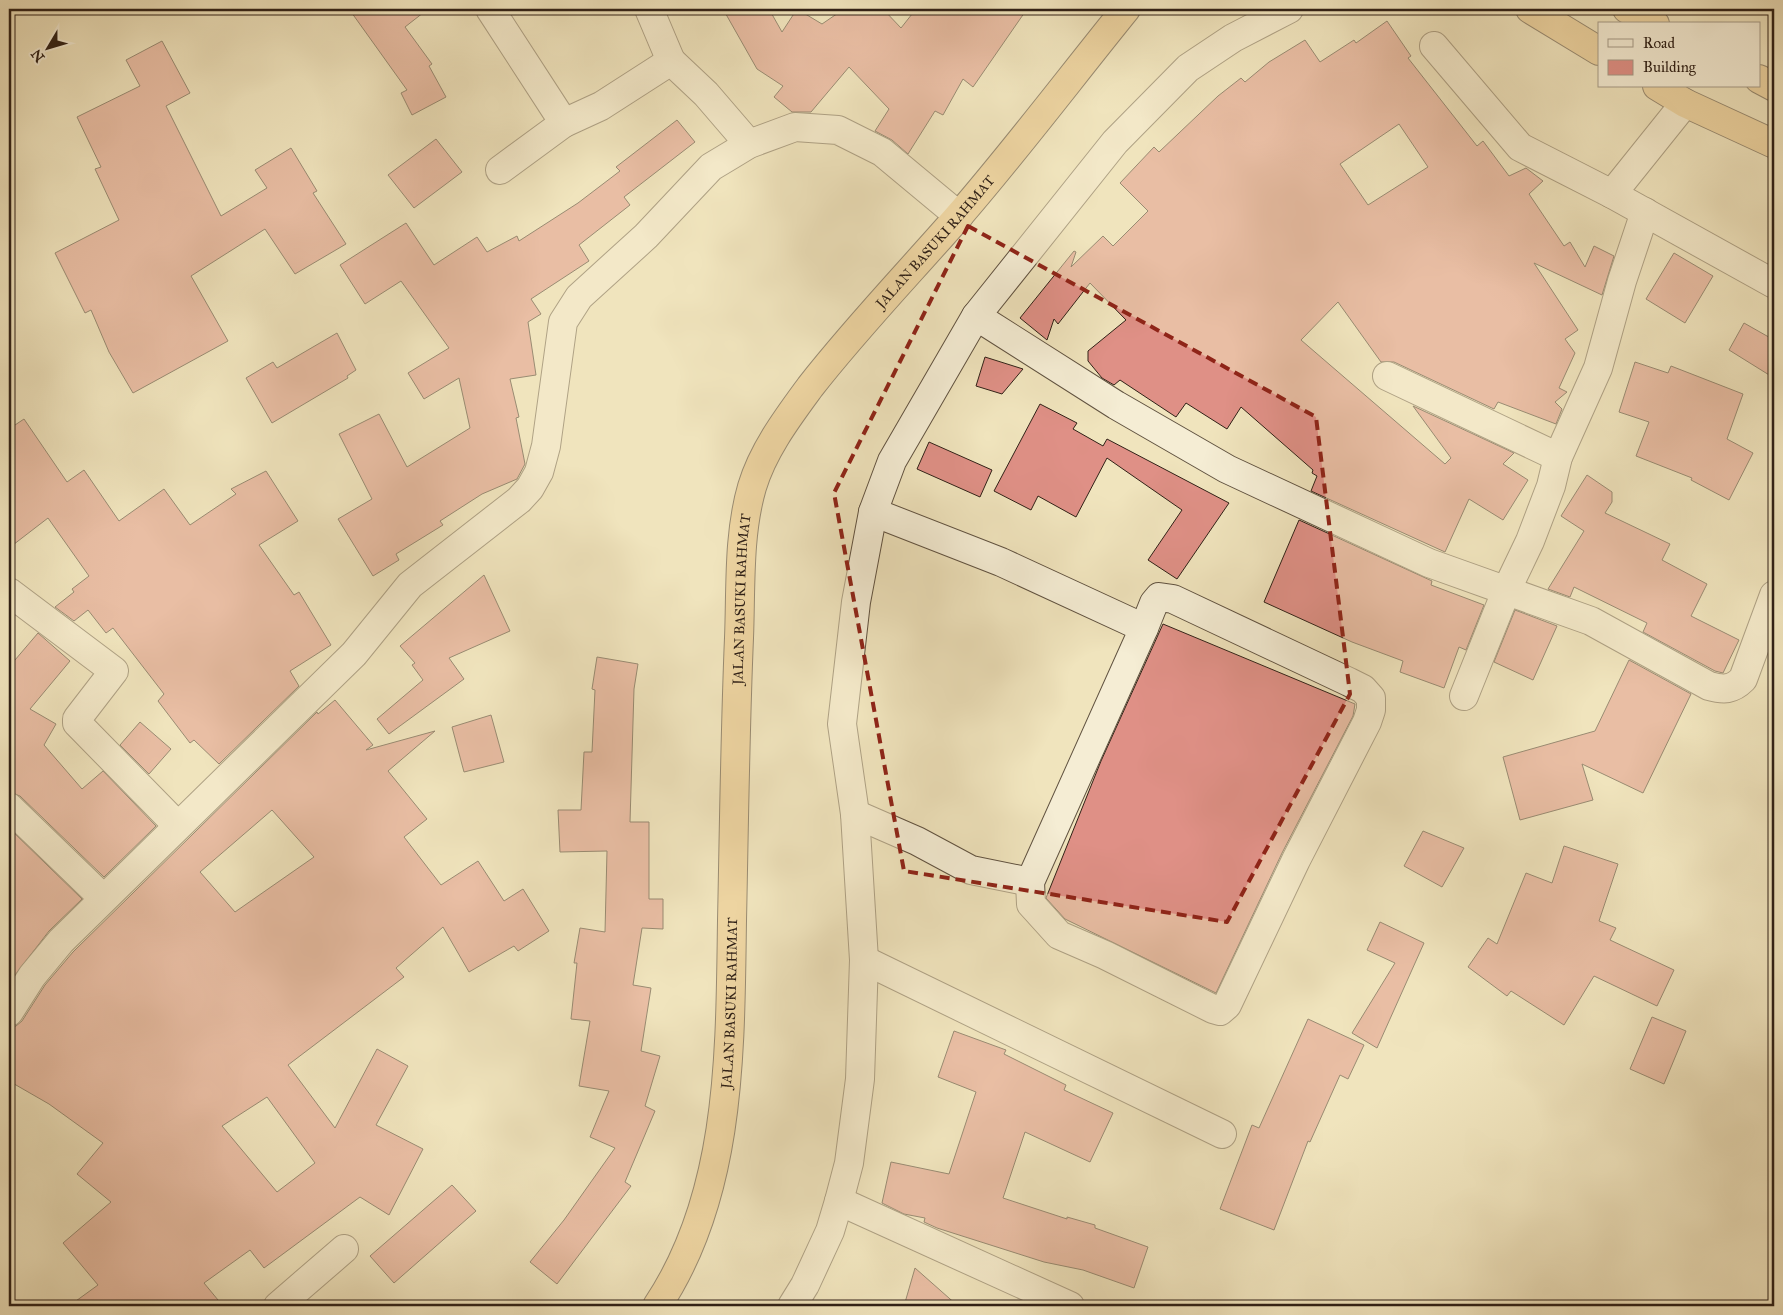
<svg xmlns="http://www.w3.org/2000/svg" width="1783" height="1315" font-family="'IM FELL Great Primer',serif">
<rect width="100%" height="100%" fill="#f0e4bd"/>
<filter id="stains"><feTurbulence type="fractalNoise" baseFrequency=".004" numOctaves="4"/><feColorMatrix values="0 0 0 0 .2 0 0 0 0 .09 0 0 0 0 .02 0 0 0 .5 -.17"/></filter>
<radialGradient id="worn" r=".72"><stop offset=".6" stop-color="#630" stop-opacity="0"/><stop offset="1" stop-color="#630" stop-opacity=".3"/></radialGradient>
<g fill="#df9086" stroke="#302117" fill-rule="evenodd">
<path d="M 349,9 L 428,9 L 405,27 L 432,64 L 429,66 L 446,97 L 412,115 L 401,93 L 407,90 Z"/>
<path d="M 723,9 L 769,9 L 782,32 L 797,9 L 822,24 L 844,9 L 883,9 L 901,28 L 916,9 L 1027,9 L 973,87 L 963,79 L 943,115 L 935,111 L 908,154 L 892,140 L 875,131 L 889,109 L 849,67 L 811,112 L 792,112 L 774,97 L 783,86 L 757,69 Z"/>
<path d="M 1387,21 L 1411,56 L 1408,58 L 1477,146 L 1483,141 L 1509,176 L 1526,168 L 1543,181 L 1529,194 L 1564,246 L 1570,242 L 1585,267 L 1594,246 L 1614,256 L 1602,295 L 1534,263 L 1578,330 L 1565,339 L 1575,353 L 1559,388 L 1567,392 L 1555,402 L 1562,409 L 1556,424 L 1498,402 L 1494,409 L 1394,362 L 1381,362 L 1338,302 L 1301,340 L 1445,464 L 1451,458 L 1413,406 L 1514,453 L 1503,464 L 1528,480 L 1503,520 L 1469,499 L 1445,552 L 1311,491 L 1317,476 L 1312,473 L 1313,470 L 1241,407 L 1227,429 L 1186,403 L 1176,417 L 1120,380 L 1114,385 L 1102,378 L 1088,361 L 1088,351 L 1126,320 L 1090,283 L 1058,324 L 1054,319 L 1047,340 L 1020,318 L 1074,251 L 1076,252 L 1071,267 L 1103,236 L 1113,246 L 1148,211 L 1120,183 L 1154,147 L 1159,152 L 1218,96 L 1241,78 L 1245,82 L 1269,62 L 1305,40 L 1320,62 L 1354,40 L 1356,43 ZM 1399,124 L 1428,167 L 1368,205 L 1340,164 Z"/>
<path d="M 162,41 L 190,93 L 166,106 L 221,216 L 267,188 L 255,170 L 291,148 L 317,191 L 313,193 L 346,244 L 295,274 L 265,229 L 191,276 L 228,341 L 133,393 L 109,352 L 91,310 L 85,313 L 55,253 L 119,220 L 95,169 L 101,167 L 77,117 L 140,86 L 126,60 Z"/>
<path d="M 677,120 L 695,142 L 624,197 L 630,205 L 579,245 L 589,261 L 531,299 L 541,314 L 528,322 L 536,375 L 510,379 L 519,417 L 516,418 L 525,464 L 517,479 L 482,494 L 440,521 L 443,525 L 396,554 L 399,560 L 373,576 L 338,519 L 372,499 L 339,434 L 379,414 L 407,467 L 470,428 L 459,378 L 424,399 L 408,373 L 449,348 L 401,281 L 365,304 L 340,265 L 406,223 L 434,265 L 477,237 L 487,252 L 517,236 L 519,241 L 578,203 L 620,171 L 616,167 Z"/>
<path d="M 436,139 L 462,172 L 414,208 L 388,175 Z"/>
<path d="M 1674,253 L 1713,276 L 1685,323 L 1646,299 Z"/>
<path d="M 1744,323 L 1774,340 L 1774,378 L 1729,350 Z"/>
<path d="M 337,333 L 356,370 L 347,376 L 348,378 L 272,423 L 246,378 L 273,362 L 277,368 Z"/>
<path d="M 985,357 L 1023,369 L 1002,394 L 976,386 Z"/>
<path d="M 1635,362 L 1668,373 L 1671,366 L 1743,394 L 1727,439 L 1753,453 L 1729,500 L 1691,480 L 1692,478 L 1636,456 L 1649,422 L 1619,412 Z"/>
<path d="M 1040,404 L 1077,423 L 1073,429 L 1103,446 L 1107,439 L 1229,503 L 1177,579 L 1148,560 L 1182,510 L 1107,458 L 1076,517 L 1038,496 L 1031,510 L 994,491 Z"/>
<path d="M 24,419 L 67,482 L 84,470 L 119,521 L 164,489 L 190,525 L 236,494 L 231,489 L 266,471 L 298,521 L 259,545 L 294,595 L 299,592 L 331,645 L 290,671 L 299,686 L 219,764 L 194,740 L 190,743 L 158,701 L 164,694 L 113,628 L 106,633 L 88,610 L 74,621 L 55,607 L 74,592 L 72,589 L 89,576 L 48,518 L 9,548 L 9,429 Z"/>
<path d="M 929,442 L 992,470 L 980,497 L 917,469 Z"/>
<path d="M 1587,475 L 1612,492 L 1612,502 L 1605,513 L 1670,544 L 1662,560 L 1707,584 L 1691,616 L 1739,640 L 1723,673 L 1715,671 L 1643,632 L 1647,623 L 1574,587 L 1570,597 L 1548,589 L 1584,531 L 1561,516 Z"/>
<path d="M 1299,520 L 1432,581 L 1431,585 L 1484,605 L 1466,650 L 1459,647 L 1444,688 L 1400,672 L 1403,661 L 1352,642 L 1264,602 Z"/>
<path d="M 484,575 L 510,631 L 449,658 L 464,679 L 389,734 L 377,719 L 423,680 L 412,665 L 415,663 L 400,646 Z"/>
<path d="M 1515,610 L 1557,626 L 1533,680 L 1494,662 Z"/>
<path d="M 1163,624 L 1355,704 L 1353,716 L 1282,853 L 1216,993 L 1065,919 L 1046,898 L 1101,761 Z"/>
<path d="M 38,633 L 70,661 L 30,709 L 56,724 L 44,745 L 82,789 L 103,771 L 156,826 L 104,877 L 20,796 L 9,792 L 9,667 Z"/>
<path d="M 597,657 L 638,664 L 634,689 L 630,822 L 649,822 L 649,899 L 663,899 L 663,929 L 642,928 L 633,985 L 651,988 L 641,1051 L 660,1056 L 645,1106 L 655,1111 L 625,1182 L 631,1186 L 557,1284 L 530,1262 L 564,1220 L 615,1148 L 590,1137 L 609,1091 L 579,1086 L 590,1021 L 571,1019 L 577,963 L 574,963 L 580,928 L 605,932 L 607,851 L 560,852 L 558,810 L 581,810 L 584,752 L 592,752 L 595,690 L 592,689 Z"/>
<path d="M 1629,660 L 1691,694 L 1643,793 L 1582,764 L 1593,800 L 1520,820 L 1503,757 L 1595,731 Z"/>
<path d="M 335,700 L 373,745 L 366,750 L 435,731 L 388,771 L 427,819 L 404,837 L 441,885 L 478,861 L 504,901 L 523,889 L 549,931 L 518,951 L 514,946 L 469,972 L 443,927 L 396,968 L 404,977 L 288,1065 L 335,1128 L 377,1049 L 408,1066 L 376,1125 L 423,1149 L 389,1215 L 360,1197 L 264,1268 L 250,1250 L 204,1283 L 223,1306 L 69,1306 L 98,1285 L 63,1243 L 111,1202 L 77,1174 L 103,1143 L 49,1104 L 9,1081 L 9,1028 L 16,1026 L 22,1021 L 45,985 L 73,952 L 317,712 L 318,714 ZM 272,810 L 314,857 L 235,912 L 200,872 ZM 267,1097 L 315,1163 L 277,1192 L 222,1126 Z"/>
<path d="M 491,715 L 504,762 L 464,772 L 452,727 Z"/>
<path d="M 140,722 L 171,749 L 149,774 L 120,745 Z"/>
<path d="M 9,828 L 82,899 L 49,931 L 9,983 Z"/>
<path d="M 1423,831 L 1464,848 L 1442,887 L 1404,866 Z"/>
<path d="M 1564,846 L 1618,864 L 1599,921 L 1616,928 L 1610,940 L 1674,970 L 1657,1006 L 1594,976 L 1564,1025 L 1511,991 L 1507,996 L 1468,967 L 1488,938 L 1497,944 L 1526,873 L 1552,883 Z"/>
<path d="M 1380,922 L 1424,943 L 1377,1048 L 1352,1033 L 1395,963 L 1367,950 Z"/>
<path d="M 1652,1017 L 1686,1031 L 1664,1084 L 1630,1069 Z"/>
<path d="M 1308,1019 L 1364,1045 L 1348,1079 L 1340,1075 L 1310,1142 L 1308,1141 L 1274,1230 L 1220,1209 L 1252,1125 L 1259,1128 Z"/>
<path d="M 954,1031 L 1006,1050 L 1004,1054 L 1066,1085 L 1064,1090 L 1113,1113 L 1090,1162 L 1025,1132 L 1003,1198 L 1067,1219 L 1067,1217 L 1095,1225 L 1095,1228 L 1148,1247 L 1134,1288 L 1083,1270 L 1044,1262 L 937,1228 L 924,1222 L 925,1218 L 904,1214 L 882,1203 L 891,1162 L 949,1174 L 976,1092 L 938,1077 Z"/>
<path d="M 452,1185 L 476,1211 L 394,1283 L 370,1256 Z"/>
<path d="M 915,1268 L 958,1306 L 904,1306 Z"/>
</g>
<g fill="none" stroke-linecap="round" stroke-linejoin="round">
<defs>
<g id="minor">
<path d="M 490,9 L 564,123 L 601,106 L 671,61 L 706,94 L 749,144"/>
<path d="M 649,9 L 671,61"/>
<path d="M 1434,46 L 1520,147 L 1612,194"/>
<path d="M 1685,103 L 1612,194 L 1774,284"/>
<path d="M 500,170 L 564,123"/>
<path d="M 976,316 L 1116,405 L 1227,469 L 1429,563 L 1591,621 L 1709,686 C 1724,690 1732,690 1743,679 L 1774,595"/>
<path d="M 1387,376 L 1558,457"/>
<path d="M 873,512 L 1001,562 L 1144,628"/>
<path d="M 9,592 L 114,671 L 77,719 L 77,723 L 177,825"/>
<path d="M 1159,597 L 1173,599 L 1349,682 L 1363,689 L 1371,698 L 1371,710 L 1367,722 L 1296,860 L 1227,1005 L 1220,1011 L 1213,1009 L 1105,955 L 1059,935 L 1031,904 L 1030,882 L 1144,628 L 1154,603 Z"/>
<path d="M 1464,696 L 1507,589 L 1530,541 L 1551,486 L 1558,457 L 1598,368 L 1622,281 L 1645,212"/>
<path d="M 9,807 L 103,898"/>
<path d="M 855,814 L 917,841 L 971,870 L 1030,882"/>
<path d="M 864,960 L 1222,1134"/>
<path d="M 9,1012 L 32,976 L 61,941 L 354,654 L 410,585 L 519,500 L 530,488 L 539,472 L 546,446 L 563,322 L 579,297 L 646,236 L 711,167 L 731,155 L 749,144 L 795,127 L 838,130 L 882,152 L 959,216"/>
<path d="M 839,1201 L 1070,1306"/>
<path d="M 278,1306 L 344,1249"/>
<path d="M 792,1306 L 805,1285 L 830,1231 L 839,1201 L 849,1163 L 860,1079 L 864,960 L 855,814 L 842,724 L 856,602 L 873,512 L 892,461 L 976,316 L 1115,142 L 1188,68 L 1233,38 L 1289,9"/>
</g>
<g id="highway">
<path d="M 1530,9 L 1599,51"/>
<path d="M 1627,9 L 1655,24"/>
<path d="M 1759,79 L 1774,87"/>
<path d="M 1657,86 L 1685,103 L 1774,144"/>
<path id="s1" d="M 657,1306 C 732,1194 730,1051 732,921 C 734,827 735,732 739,638 C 741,589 738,535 752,487 C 763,450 788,417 810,387 C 856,328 908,274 957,218 C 1016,150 1070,78 1126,9"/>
</g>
</defs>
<use href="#minor" stroke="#605240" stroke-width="30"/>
<use href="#highway" stroke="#302117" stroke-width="30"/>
<use href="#minor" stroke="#f5edd4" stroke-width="28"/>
<use href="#highway" stroke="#e8c27e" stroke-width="28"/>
</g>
<path d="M0 0H1783V1315H0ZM 968,226 L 1316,417 L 1350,694 L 1227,922 L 904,871 L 834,493 Z" fill="#f0e4bd" fill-opacity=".55" fill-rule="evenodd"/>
<path fill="none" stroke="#8f2418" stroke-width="4" stroke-dasharray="10 6" stroke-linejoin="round" d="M 968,226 L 1316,417 L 1350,694 L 1227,922 L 904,871 L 834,493 Z"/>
<g text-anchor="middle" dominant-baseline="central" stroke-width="4.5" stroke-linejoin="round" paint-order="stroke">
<g font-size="14" fill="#302117" stroke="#f5edd4">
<text stroke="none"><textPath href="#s1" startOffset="1141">JALAN BASUKI RAHMAT</textPath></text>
<text stroke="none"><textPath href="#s1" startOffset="720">JALAN BASUKI RAHMAT</textPath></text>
<text stroke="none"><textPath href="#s1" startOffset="316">JALAN BASUKI RAHMAT</textPath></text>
</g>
</g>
<rect width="1783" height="1315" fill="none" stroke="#f0e4bd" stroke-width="30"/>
<rect x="10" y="10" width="1763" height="1295" fill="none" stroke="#302117" stroke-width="2.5"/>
<rect x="15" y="15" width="1753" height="1285" fill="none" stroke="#302117"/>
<rect x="1598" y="22" width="162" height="65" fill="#f5edd4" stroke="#a69b88"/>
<rect x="1608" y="39" width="25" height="8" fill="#f5edd4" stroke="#a69b88"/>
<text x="1643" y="48" font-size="15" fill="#302117">Road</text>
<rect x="1608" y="60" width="25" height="15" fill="#df9086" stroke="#a69b88"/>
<text x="1643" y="72" font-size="15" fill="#302117">Building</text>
<g transform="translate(48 48) rotate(232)" stroke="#f5edd4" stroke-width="4" paint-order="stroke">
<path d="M0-4L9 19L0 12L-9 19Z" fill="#302117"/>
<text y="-8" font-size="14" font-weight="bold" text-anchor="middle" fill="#302117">N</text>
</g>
<rect width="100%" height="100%" filter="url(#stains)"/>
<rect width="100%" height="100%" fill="url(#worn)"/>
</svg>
